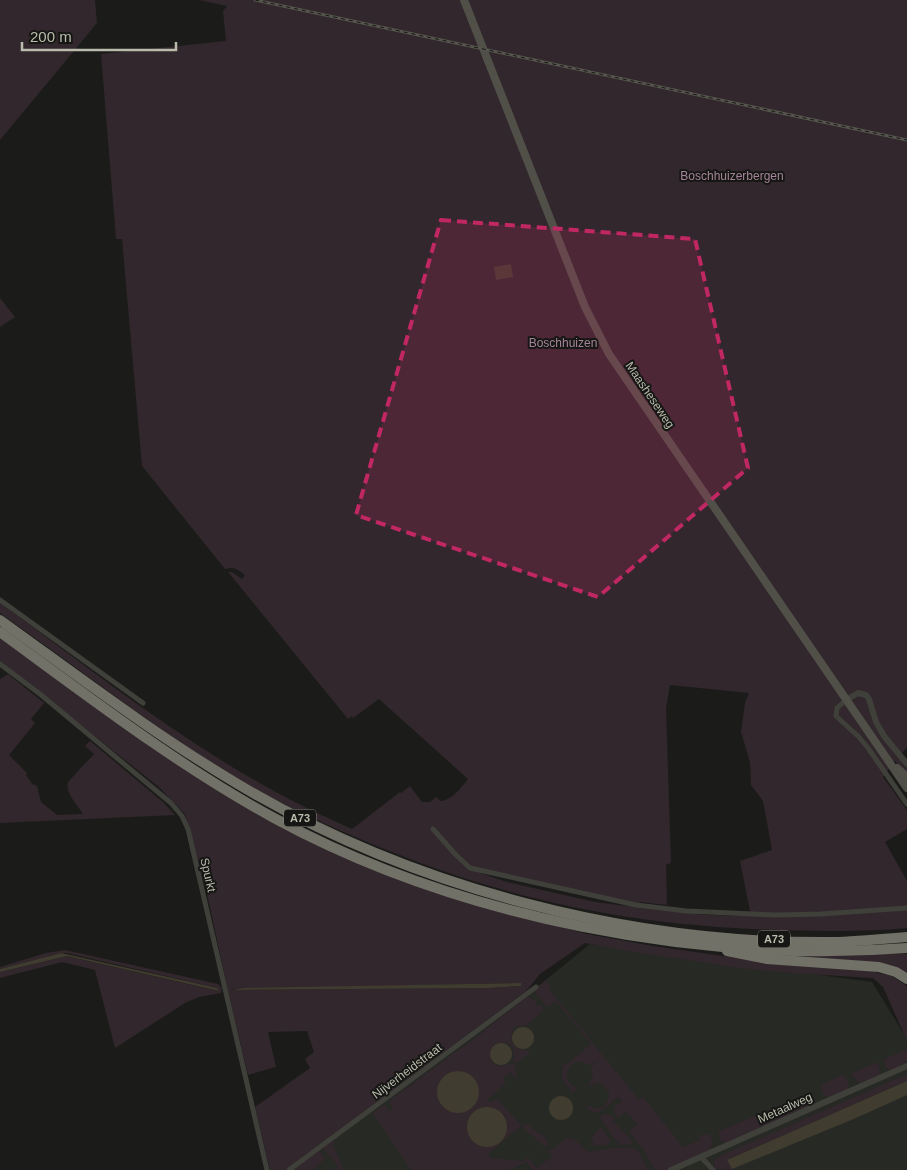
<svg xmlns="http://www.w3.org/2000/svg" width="907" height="1170" font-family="Helvetica,sans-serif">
<rect width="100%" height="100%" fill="#1b1c19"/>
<path fill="#272925" d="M 590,944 L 872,982 L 907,1039 L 907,1170 L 289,1170 L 542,983 Z"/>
<g fill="#31272c" fill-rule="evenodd">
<path d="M 0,0 L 95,0 L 97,23 L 0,140 Z"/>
<path d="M 199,0 L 907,0 L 907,747 L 899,757 L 907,768 L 907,775 L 895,761 L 883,777 L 907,810 L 907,829 L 885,842 L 907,881 L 907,928 C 864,932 821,931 778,930 C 640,926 520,903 392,852 C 338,831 285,807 236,778 C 154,728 78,668 0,613 L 0,603 C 93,671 184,744 287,798 C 308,809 330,819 352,829 L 400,792 L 401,793 L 410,786 L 422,802 L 430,802 L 436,797 L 440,801 C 451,801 461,788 468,779 L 379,699 L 353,718 L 352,716 L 348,719 L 228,572 L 232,572 L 242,579 L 245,575 C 239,570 233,566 225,569 L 142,466 L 122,239 L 116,239 L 101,54 L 226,41 L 223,11 L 227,6 ZM 670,685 L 749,693 L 745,703 L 741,732 L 750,762 L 751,785 L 763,801 L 772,850 L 740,861 L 751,916 L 705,915 L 639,908 L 640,902 L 667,905 L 666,865 L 671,863 L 666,708 ZM 477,872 L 635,907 L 595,902 L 507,882 Z"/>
<path d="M 0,298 L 15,317 L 0,327 Z"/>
<path d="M 0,638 L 228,796 L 471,903 L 587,934 L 653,946 L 766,962 L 870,971 L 892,976 L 907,986 L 907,1041 L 883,987 L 873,978 L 791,973 L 748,969 L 640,953 L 585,943 L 540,974 L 526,991 L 286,1170 L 270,1170 L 255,1107 L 310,1068 L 305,1059 L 314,1052 L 307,1031 L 268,1032 L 276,1067 L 248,1075 L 228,991 L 208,898 L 185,814 L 159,787 L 0,661 ZM 521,983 L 521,986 L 488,988 L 232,990 L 231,989 Z"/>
<path d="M 8,674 L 44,703 L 31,719 L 35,723 L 9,755 L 27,773 L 26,775 L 32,784 L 37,786 L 41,802 L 57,815 L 83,814 C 77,804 65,794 68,782 L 94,754 L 85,746 L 90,741 L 164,803 L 175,815 L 0,823 L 0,679 Z"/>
<path d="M 65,950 L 218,984 L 222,988 L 221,993 L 199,997 L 185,1003 L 115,1048 L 95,970 L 62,962 L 0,978 L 0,972 L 67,956 L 218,991 L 217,988 L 67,953 L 61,953 L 0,969 L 0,967 L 46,953 Z"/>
<path d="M 732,951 L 907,954 L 907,976 L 903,973 Z"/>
<path d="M 546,980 L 551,987 L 549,989 L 639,1100 L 643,1097 L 683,1147 L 700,1140 L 698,1136 L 706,1134 L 710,1135 L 713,1143 L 710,1150 L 667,1170 L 655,1170 L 644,1150 L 629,1132 L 637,1124 L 626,1112 L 618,1118 L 614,1112 L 615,1106 L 622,1102 L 618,1097 L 598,1113 L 590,1111 L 586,1107 L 588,1106 L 597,1109 C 606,1106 609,1101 609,1092 L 599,1082 L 589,1086 L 588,1085 L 593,1076 L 591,1067 L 596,1063 L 595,1061 L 592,1065 C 587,1065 581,1061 575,1062 C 563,1070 564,1083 577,1088 L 573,1093 C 566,1084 558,1077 564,1066 L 561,1063 L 566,1065 L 591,1044 L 556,1001 L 547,1007 L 542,1002 L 544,999 L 542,1000 L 537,996 L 535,989 Z"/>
<path d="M 527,996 L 538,1002 L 535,1004 L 537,1006 L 540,1004 L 544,1010 L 527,1025 L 515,1027 L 512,1033 L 511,1041 L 516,1048 L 528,1051 L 530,1049 L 528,1055 L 516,1063 L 513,1061 C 516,1044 508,1040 494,1044 C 483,1063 496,1070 513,1063 L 515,1066 L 517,1080 L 510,1072 L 503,1078 L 506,1083 L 487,1100 L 489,1102 L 497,1099 L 521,1125 L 529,1125 L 540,1135 L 542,1134 L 548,1141 L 545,1147 L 547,1150 L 552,1150 L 565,1139 L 571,1138 L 577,1141 L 585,1150 L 589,1152 L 611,1148 L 634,1148 L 639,1151 L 648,1170 L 533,1170 L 526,1162 L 510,1170 L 411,1170 L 373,1113 L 385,1104 L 389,1111 L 393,1109 L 389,1101 L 482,1033 ZM 522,1125 L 530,1135 L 532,1134 L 538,1142 L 539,1141 L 553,1157 L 549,1161 L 548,1159 L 537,1168 L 528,1157 L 523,1161 L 491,1158 L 488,1154 Z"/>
<path d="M 907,1049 L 907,1061 L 891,1071 L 886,1068 L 884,1059 Z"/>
<path d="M 877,1062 L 880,1069 L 879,1076 L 860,1084 L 851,1074 Z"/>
<path d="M 907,1074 L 907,1081 L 727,1160 L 733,1170 L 715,1169 L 714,1161 L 724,1154 Z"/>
<path d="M 841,1075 C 848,1077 850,1084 848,1090 L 828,1098 L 823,1094 L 821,1085 Z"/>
<path d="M 808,1093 L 811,1098 L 810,1106 L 725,1143 L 721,1141 L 718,1132 Z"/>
<path d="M 603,1115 L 609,1115 L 616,1120 L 606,1127 L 614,1122 L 633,1142 L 630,1144 L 621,1145 C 611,1137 607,1127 600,1117 Z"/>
<path d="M 600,1128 L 602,1128 L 610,1140 L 608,1145 L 592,1146 L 594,1143 L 591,1139 L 587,1142 Z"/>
<path d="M 334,1139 L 335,1143 L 333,1145 L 344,1170 L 333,1170 L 338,1166 L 323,1148 Z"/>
<path d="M 319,1150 L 325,1159 L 313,1170 L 292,1170 Z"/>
</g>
<g fill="#403c2f">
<path d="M 511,264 L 513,277 L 496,280 L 494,267 Z"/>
<path d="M 61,953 L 217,988 L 219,991 L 67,956 L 0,972 L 0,969 Z"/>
<path d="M 521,983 L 521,986 L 488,988 L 231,990 L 244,988 Z"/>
<circle cx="523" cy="1038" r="11"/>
<circle cx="501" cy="1054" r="11"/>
<circle cx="458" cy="1092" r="21"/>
<path d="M 907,1081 L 907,1095 L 856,1118 L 732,1169 L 727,1160 Z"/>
<circle cx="561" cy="1108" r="12"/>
<circle cx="487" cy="1127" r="20"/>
</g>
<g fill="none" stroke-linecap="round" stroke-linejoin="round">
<g stroke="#3f403a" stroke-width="5">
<path d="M 0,600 L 143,703"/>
<path d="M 0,664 L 40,694 L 171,803 L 182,816 L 188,829 L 267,1170"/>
<path d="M 846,700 L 837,708 L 836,716 L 859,737 L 868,748 L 907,804"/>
<path d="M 433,829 L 456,855 L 470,868 L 636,905 L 686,911 L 775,915 L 821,914 L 907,908"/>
<path d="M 701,1157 L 713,1170"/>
<path d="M 289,1170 L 536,987"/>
</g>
<g stroke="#3f403a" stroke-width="6">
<path d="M 846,700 L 858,693 L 866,695 L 869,699 L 876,722 L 884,736 L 907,764"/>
<path d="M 671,1170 L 907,1066"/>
</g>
<g stroke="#505048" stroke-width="8">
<path d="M 464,0 L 585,307 L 609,354 L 907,788"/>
<path d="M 897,768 L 907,777"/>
</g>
<g stroke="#717167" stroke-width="10">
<path d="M 0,620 C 78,676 154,734 236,783 C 413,889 632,945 838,942 C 861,941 884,939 907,937"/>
<path d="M 0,632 C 89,697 177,765 274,818 C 458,918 699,964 907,948"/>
<path d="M 727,951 L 767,959 L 879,967 L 896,972 L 907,979"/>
</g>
<defs>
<path id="rail" d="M 255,0 L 907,140"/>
</defs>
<use href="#rail" stroke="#55554d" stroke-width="3"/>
<use href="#rail" stroke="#161714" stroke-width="1" stroke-dasharray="4" stroke-linecap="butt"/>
</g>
<path fill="#c12863" fill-opacity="0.2" stroke="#c12863" stroke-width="4" stroke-dasharray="10 6" stroke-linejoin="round" d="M 441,220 L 695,239 L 748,468 L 598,597 L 356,515 Z"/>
<g text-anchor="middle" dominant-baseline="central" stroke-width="4" stroke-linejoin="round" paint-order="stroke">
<g fill="#161714" stroke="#898a7e" stroke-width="1">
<rect x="284" y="809.5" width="32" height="17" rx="4"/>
<rect x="758" y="930.5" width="32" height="17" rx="4"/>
</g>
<g font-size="11" font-weight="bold" fill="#babbac">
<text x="300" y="818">A73</text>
<text x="774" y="939">A73</text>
</g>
<g font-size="12" fill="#a58498" stroke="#161714">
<text x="732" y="176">Boschhuizerbergen</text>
<text x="563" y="343">Boschhuizen</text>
</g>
<g font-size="12" fill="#babbac" stroke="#161714">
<text transform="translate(650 395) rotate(56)">Maasheseweg</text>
<text transform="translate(208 875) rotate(77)">Spurkt</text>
<text transform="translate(407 1071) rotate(-37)">Nijverheidstraat</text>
<text transform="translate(785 1108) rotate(-24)">Metaalweg</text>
</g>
</g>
<path d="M22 42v8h154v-8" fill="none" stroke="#babbac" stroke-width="2.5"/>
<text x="30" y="42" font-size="15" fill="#babbac" stroke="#161714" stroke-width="4" paint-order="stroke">200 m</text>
</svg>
